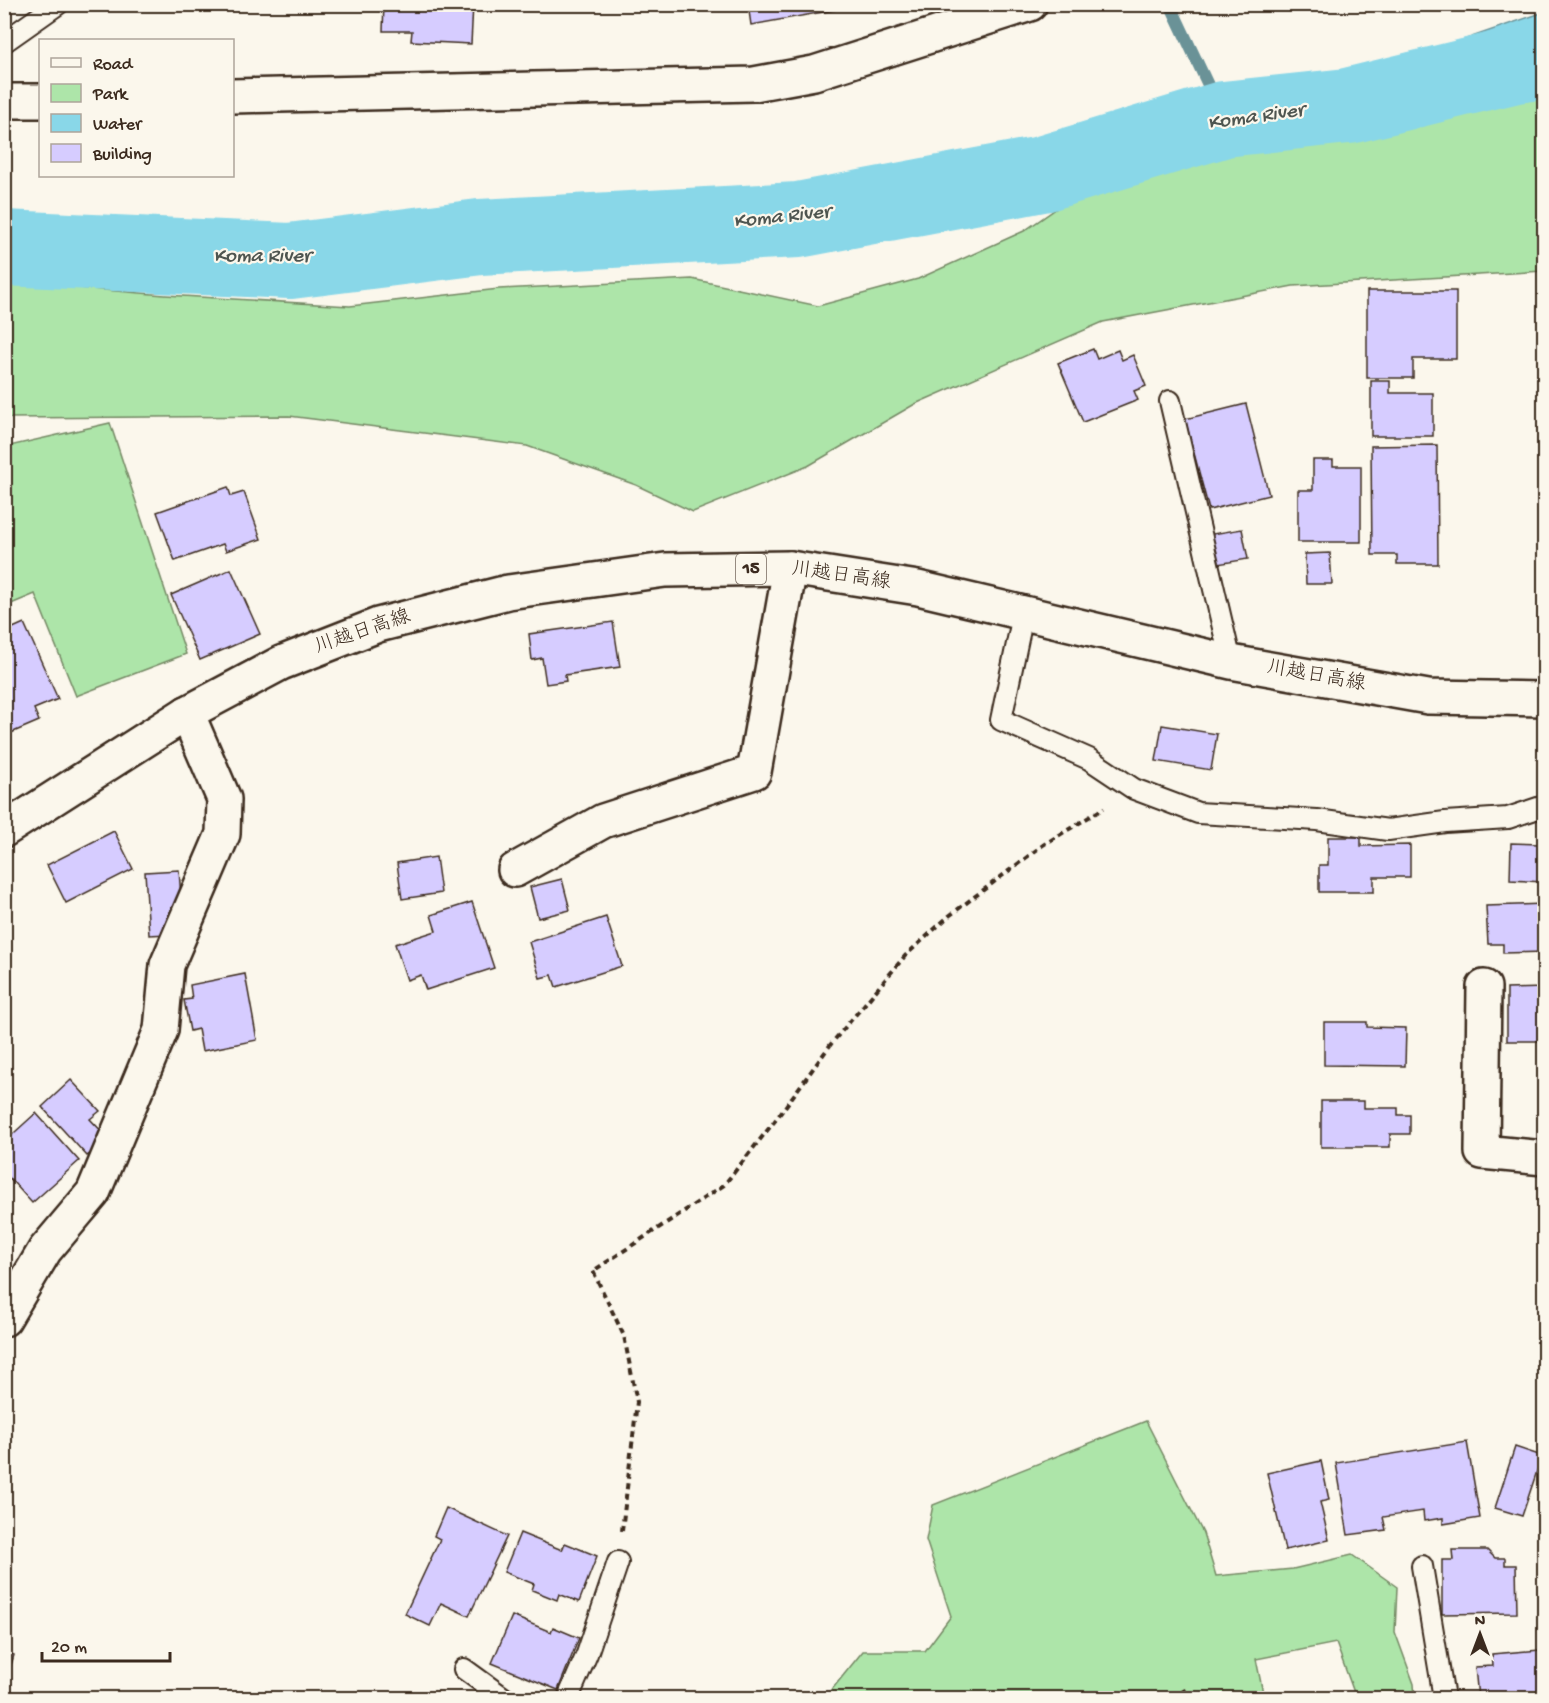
<svg xmlns="http://www.w3.org/2000/svg" width="1549" height="1703" font-family="'Gochi Hand','Klee One',sans-serif">
<rect width="100%" height="100%" fill="#fbf7ec"/>
<filter id="ink" filterUnits="userSpaceOnUse"><feTurbulence type="fractalNoise" baseFrequency=".0167" numOctaves="2"/><feDisplacementMap in="SourceGraphic" scale="12" xChannelSelector="R" yChannelSelector="G"/><feConvolveMatrix kernelMatrix="1 2 1 2 8 2 1 2 1" color-interpolation-filters="sRGB"/></filter>
<g filter="url(#ink)">
<g fill="#ade5a9" stroke="#748864" stroke-width="1.5">
<path d="M 1544,95 L 1544,271 L 1293,286 L 1103,322 L 915,404 L 808,466 L 693,512 L 636,485 L 527,446 L 289,416 L 5,418 L 4,282 L 165,295 L 350,306 L 499,289 L 692,279 L 818,306 L 918,279 L 1024,231 L 1116,167 L 1372,120 Z"/>
<path d="M 110,423 L 186,654 L 76,696 L 35,594 L 11,604 L 5,595 L 5,447 Z"/>
<path d="M 1146,1421 L 1203,1533 L 1216,1576 L 1293,1569 L 1352,1555 L 1397,1587 L 1395,1632 L 1414,1684 L 1415,1698 L 1356,1698 L 1336,1643 L 1256,1659 L 1264,1698 L 825,1698 L 863,1651 L 925,1651 L 951,1616 L 926,1540 L 933,1505 Z"/>
</g>
<path fill="#89d7e8" stroke="#6a9297" stroke-width="1.5" d="M 1544,12 L 1544,95 L 1504,99 L 1337,126 L 1298,97 Z"/>
<g fill="none" stroke-linecap="round" stroke-linejoin="round">
<path stroke="#6a9297" stroke-width="12" d="M 1170,4 L 1224,119"/>
<path stroke="#89d7e8" stroke-width="76" d="M 4,248 L 290,261 L 480,237 L 798,220 L 1042,174 L 1224,119 L 1348,106 L 1515,65 L 1544,61"/>
</g>
<g fill="#d6ccff" stroke="#3b2a1e" stroke-width="1.5">
<path d="M 384,4 L 473,4 L 471,44 L 411,41 L 412,31 L 383,31 Z"/>
<path d="M 748,4 L 834,4 L 835,10 L 751,25 Z"/>
<path d="M 1367,291 L 1456,291 L 1456,359 L 1413,359 L 1413,378 L 1367,378 Z"/>
<path d="M 1093,349 L 1097,359 L 1118,350 L 1122,360 L 1133,355 L 1146,386 L 1134,391 L 1138,400 L 1083,422 L 1058,363 Z"/>
<path d="M 1371,381 L 1390,381 L 1390,393 L 1433,393 L 1433,436 L 1371,436 Z"/>
<path d="M 1246,404 L 1269,495 L 1209,510 L 1185,419 Z"/>
<path d="M 1437,445 L 1438,564 L 1397,564 L 1397,555 L 1372,555 L 1371,446 Z"/>
<path d="M 1313,460 L 1333,460 L 1333,466 L 1361,466 L 1361,542 L 1298,542 L 1298,490 L 1313,490 Z"/>
<path d="M 228,487 L 231,496 L 244,492 L 261,539 L 226,551 L 223,544 L 175,561 L 157,512 Z"/>
<path d="M 1242,529 L 1248,559 L 1218,564 L 1212,534 Z"/>
<path d="M 1330,553 L 1332,584 L 1306,584 L 1305,554 Z"/>
<path d="M 231,569 L 260,634 L 200,660 L 171,595 Z"/>
<path d="M 613,622 L 620,667 L 565,675 L 566,681 L 546,684 L 542,658 L 532,660 L 529,634 Z"/>
<path d="M 24,623 L 58,699 L 34,709 L 39,721 L 11,733 L 4,721 L 4,632 Z"/>
<path d="M 1162,725 L 1217,734 L 1211,770 L 1156,761 Z"/>
<path d="M 1540,828 L 1544,828 L 1544,882 L 1510,880 L 1511,843 L 1540,844 Z"/>
<path d="M 114,831 L 133,869 L 66,903 L 47,865 Z"/>
<path d="M 1328,837 L 1361,837 L 1361,846 L 1410,845 L 1410,877 L 1374,877 L 1374,892 L 1319,892 L 1319,865 L 1328,865 Z"/>
<path d="M 436,857 L 441,893 L 402,899 L 397,863 Z"/>
<path d="M 179,870 L 182,912 L 168,934 L 149,935 L 145,872 Z"/>
<path d="M 562,879 L 570,910 L 538,918 L 530,887 Z"/>
<path d="M 472,902 L 494,968 L 426,990 L 421,975 L 407,980 L 395,944 L 436,931 L 431,915 Z"/>
<path d="M 1544,904 L 1544,952 L 1503,953 L 1503,944 L 1488,944 L 1486,906 Z"/>
<path d="M 606,917 L 622,966 L 556,987 L 552,975 L 540,978 L 529,942 Z"/>
<path d="M 245,974 L 257,1040 L 202,1051 L 198,1029 L 190,1031 L 184,1000 L 192,999 L 190,985 Z"/>
<path d="M 1544,988 L 1544,1041 L 1507,1041 L 1507,989 Z"/>
<path d="M 1324,1022 L 1367,1022 L 1367,1027 L 1406,1028 L 1405,1066 L 1324,1065 Z"/>
<path d="M 71,1080 L 100,1111 L 90,1119 L 108,1138 L 87,1156 L 42,1107 Z"/>
<path d="M 1321,1101 L 1364,1101 L 1364,1108 L 1398,1108 L 1398,1115 L 1410,1115 L 1410,1134 L 1390,1134 L 1390,1147 L 1321,1147 Z"/>
<path d="M 36,1113 L 79,1161 L 32,1203 L 4,1172 L 4,1142 Z"/>
<path d="M 1467,1442 L 1480,1518 L 1443,1524 L 1443,1518 L 1424,1521 L 1423,1511 L 1383,1517 L 1386,1530 L 1348,1535 L 1336,1463 Z"/>
<path d="M 1515,1447 L 1542,1456 L 1522,1516 L 1495,1508 Z"/>
<path d="M 1321,1461 L 1329,1500 L 1320,1502 L 1329,1540 L 1285,1550 L 1267,1473 Z"/>
<path d="M 446,1508 L 507,1536 L 469,1616 L 441,1603 L 430,1626 L 405,1614 L 440,1539 L 434,1536 Z"/>
<path d="M 520,1533 L 562,1550 L 565,1543 L 597,1556 L 579,1602 L 559,1594 L 557,1600 L 532,1590 L 534,1584 L 504,1572 Z"/>
<path d="M 1452,1550 L 1487,1550 L 1495,1558 L 1505,1558 L 1505,1565 L 1516,1565 L 1517,1613 L 1442,1614 L 1442,1560 L 1453,1560 Z"/>
<path d="M 512,1616 L 551,1632 L 553,1627 L 579,1638 L 558,1690 L 492,1663 Z"/>
<path d="M 1540,1650 L 1544,1698 L 1478,1698 L 1475,1667 L 1493,1666 L 1492,1654 Z"/>
<path d="M 4,1652 L 14,1655 L 4,1688 Z"/>
</g>
<g fill="none" stroke-linecap="round" stroke-linejoin="round">
<defs>
<g id="service">
<path d="M 4,42 L 58,4"/>
<path d="M 1170,401 L 1231,662"/>
<path d="M 1023,615 L 1001,720 L 1089,759 L 1134,789 L 1198,813 L 1317,820 L 1388,830 L 1445,822 L 1508,818 L 1544,806"/>
<path d="M 1422,1566 L 1444,1698"/>
<path d="M 464,1669 L 504,1698"/>
<path d="M 568,1698 L 587,1654 L 618,1562"/>
</g>
<g id="minor">
<path d="M 232,96 L 754,84 L 814,73 L 1030,4"/>
<path d="M 4,101 L 40,101"/>
<path d="M 515,870 L 603,821 L 754,772 L 790,568"/>
<path d="M 1484,987 L 1482,1152 L 1544,1158"/>
<path d="M 4,1319 L 45,1250 L 93,1193 L 161,1030 L 167,965 L 223,834 L 224,799 L 187,713"/>
</g>
<path id="primary" d="M 4,830 L 187,713 L 281,663 L 378,625 L 508,592 L 665,570 L 790,568 L 918,588 L 1231,662 L 1428,697 L 1544,699"/>
</defs>
<use href="#service" stroke="#3b2a1e" stroke-width="24"/>
<use href="#minor" stroke="#3b2a1e" stroke-width="38"/>
<use href="#primary" stroke="#3b2a1e" stroke-width="38"/>
<g stroke="#3b2a1e" stroke-width="4" stroke-dasharray="6 4.5" stroke-linecap="butt">
<path d="M 622,1531 L 637,1402 L 624,1336 L 593,1271 L 724,1185 L 774,1122 L 831,1044 L 905,956 L 949,916 L 1043,845 L 1104,808"/>
<path d="M 1183,1689 L 1188,1698"/>
</g>
<use href="#service" stroke="#fbf7ec" stroke-width="20"/>
<use href="#minor" stroke="#fbf7ec" stroke-width="33"/>
<use href="#primary" stroke="#fbf7ec" stroke-width="33"/>
</g>
</g>
<g text-anchor="middle" dominant-baseline="central" stroke-width="4.5" stroke-linejoin="round" paint-order="stroke">
<rect fill="#fbf7ec" stroke="#75685c" stroke-width="1.5" x="736" y="554" width="30" height="30" rx="4.5"/>
<g font-size="18" font-weight="bold" fill="#3b2a1e">
<text x="751" y="569">15</text>
</g>
<g font-size="20" fill="#3b2a1e" stroke="#fbf7ec">
<text transform="translate(841 577) rotate(8)">川越日高線</text>
<text transform="translate(363 633) rotate(-19)">川越日高線</text>
<text transform="translate(1316 677) rotate(10)">川越日高線</text>
</g>
<g font-size="21" font-style="italic" fill="#4e5550" stroke="#fbf7ec">
<text transform="translate(1256 118) rotate(-8)">Koma River</text>
<text transform="translate(782 218) rotate(-6)">Koma River</text>
<text x="262" y="257">Koma River</text>
</g>
</g>
<rect width="1549" height="1703" fill="none" stroke="#fbf7ec" stroke-width="24"/>
<rect x="12" y="12" width="1525" height="1679" fill="none" stroke="#3b2a1e" stroke-width="2" filter="url(#ink)"/>
<rect x="39" y="39" width="195" height="138" fill="#fbf7ec" stroke="#aea59a" stroke-width="1.5"/>
<rect x="51" y="58" width="30" height="9" fill="#fbf7ec" stroke="#aea59a" stroke-width="1.5"/>
<text x="93" y="69" font-size="18" fill="#3b2a1e">Road</text>
<rect x="51" y="84" width="30" height="18" fill="#ade5a9" stroke="#aea59a" stroke-width="1.5"/>
<text x="93" y="99" font-size="18" fill="#3b2a1e">Park</text>
<rect x="51" y="114" width="30" height="18" fill="#89d7e8" stroke="#aea59a" stroke-width="1.5"/>
<text x="93" y="129" font-size="18" fill="#3b2a1e">Water</text>
<rect x="51" y="144" width="30" height="18" fill="#d6ccff" stroke="#aea59a" stroke-width="1.5"/>
<text x="93" y="159" font-size="18" fill="#3b2a1e">Building</text>
<g transform="translate(1480 1634)" stroke="#fbf7ec" stroke-width="4.5" paint-order="stroke">
<path d="M0-4.5L10 22L0 15L-10 22Z" fill="#3b2a1e"/>
<text y="-9" font-size="16" font-weight="bold" text-anchor="middle" fill="#3b2a1e">N</text>
</g>
<path d="M42 1652v9h128v-9" fill="none" stroke="#3b2a1e" stroke-width="3"/>
<text x="51" y="1652" font-size="18" fill="#3b2a1e" stroke="#fbf7ec" stroke-width="4.5" paint-order="stroke">20 m</text>
</svg>
